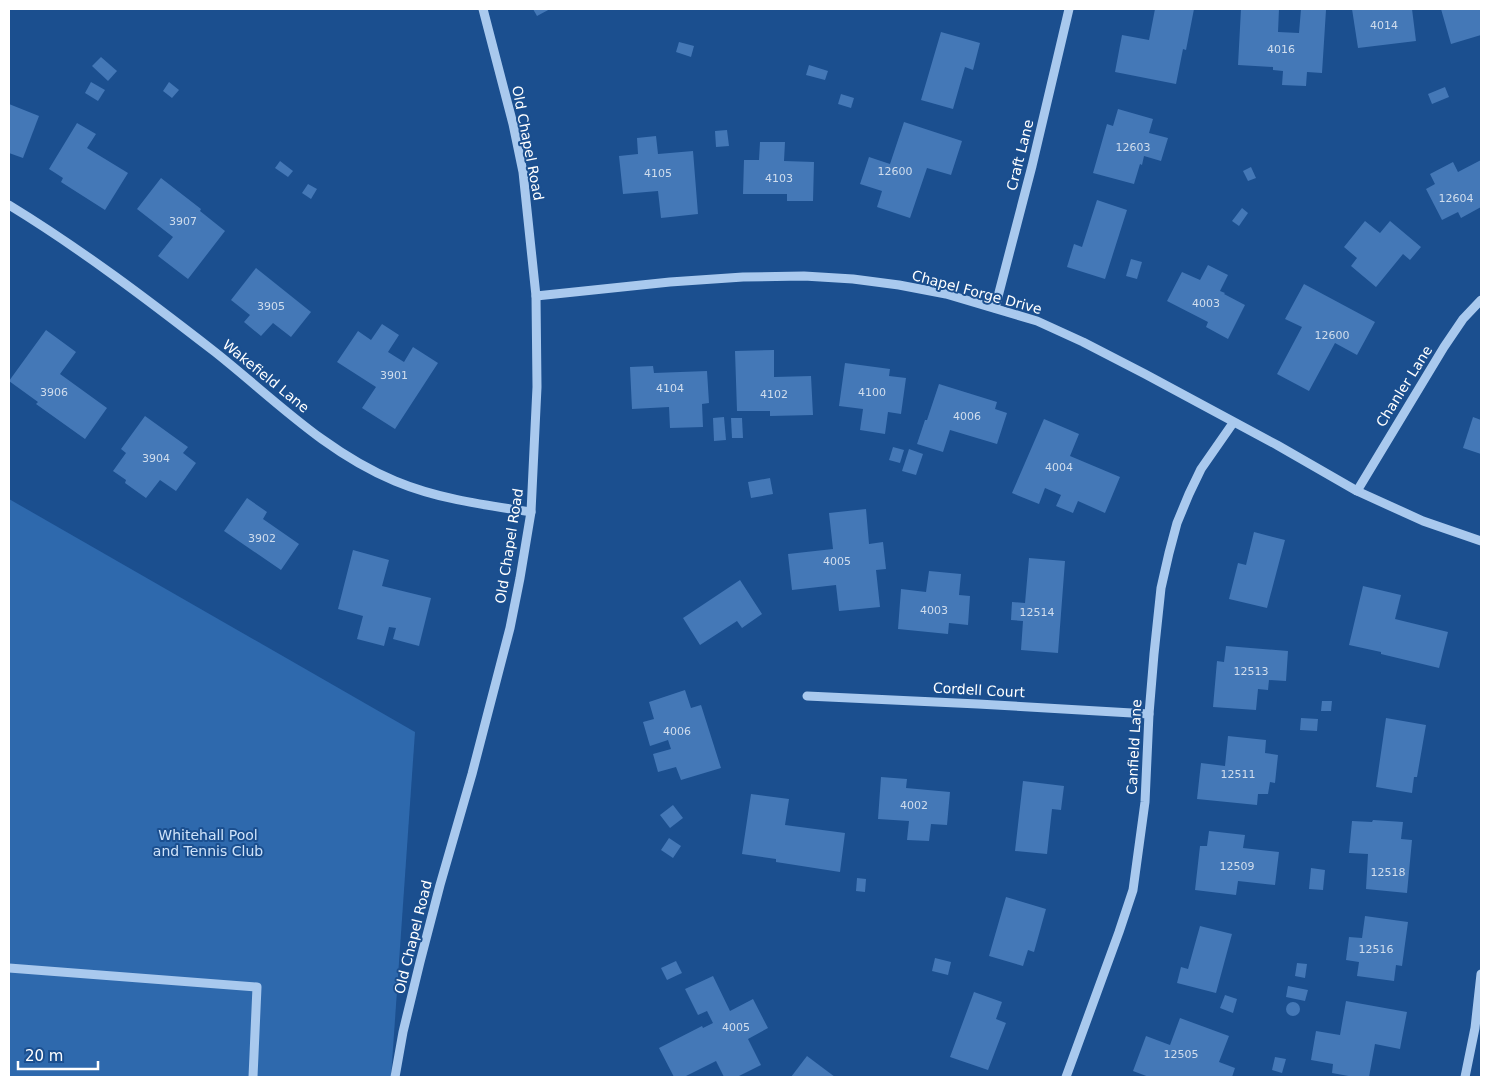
<svg xmlns="http://www.w3.org/2000/svg" width="1490" height="1086" font-family="'DejaVu Sans',sans-serif">
<rect width="100%" height="100%" fill="#1b4f8f"/>
<path fill="#2e69ad" d="M 9,499 L 415,732 L 391,1077 L 9,1077 Z"/>
<g fill="#4478b7">
<path d="M 533,9 L 550,9 L 537,16 Z"/>
<path d="M 1155,9 L 1194,9 L 1186,50 L 1183,49 L 1176,84 L 1115,72 L 1122,35 L 1149,40 Z"/>
<path d="M 1241,9 L 1279,9 L 1278,32 L 1299,33 L 1301,9 L 1326,10 L 1322,73 L 1307,72 L 1306,86 L 1282,85 L 1283,71 L 1273,70 L 1273,67 L 1238,65 Z"/>
<path d="M 1352,9 L 1412,9 L 1416,41 L 1358,48 Z"/>
<path d="M 1441,9 L 1481,9 L 1481,35 L 1451,44 Z"/>
<path d="M 941,32 L 980,43 L 973,70 L 965,67 L 953,109 L 921,100 Z"/>
<path d="M 679,42 L 694,46 L 691,57 L 676,52 Z"/>
<path d="M 101,57 L 117,71 L 108,81 L 92,66 Z"/>
<path d="M 809,65 L 828,71 L 825,80 L 806,75 Z"/>
<path d="M 91,82 L 105,90 L 98,101 L 85,93 Z"/>
<path d="M 169,82 L 179,90 L 172,98 L 163,91 Z"/>
<path d="M 1445,87 L 1449,97 L 1432,104 L 1428,94 Z"/>
<path d="M 841,94 L 854,98 L 851,108 L 838,104 Z"/>
<path d="M 9,104 L 39,116 L 23,158 L 9,153 Z"/>
<path d="M 1118,109 L 1153,119 L 1149,133 L 1168,138 L 1161,161 L 1144,156 L 1142,165 L 1140,164 L 1134,184 L 1093,173 L 1107,124 L 1113,126 Z"/>
<path d="M 904,122 L 962,141 L 951,175 L 927,168 L 910,218 L 877,207 L 882,191 L 860,184 L 869,157 L 890,164 Z"/>
<path d="M 77,123 L 96,134 L 87,148 L 128,173 L 105,210 L 61,182 L 63,178 L 49,169 Z"/>
<path d="M 727,130 L 729,146 L 716,147 L 715,131 Z"/>
<path d="M 656,136 L 658,154 L 693,151 L 698,214 L 661,218 L 658,191 L 623,194 L 619,156 L 638,154 L 637,138 Z"/>
<path d="M 760,142 L 785,142 L 784,161 L 814,162 L 813,201 L 787,201 L 787,194 L 743,194 L 744,160 L 759,160 Z"/>
<path d="M 1481,160 L 1481,207 L 1461,218 L 1458,212 L 1442,220 L 1426,189 L 1435,184 L 1430,174 L 1453,162 L 1458,172 Z"/>
<path d="M 280,161 L 293,171 L 288,177 L 275,168 Z"/>
<path d="M 1251,167 L 1256,178 L 1248,181 L 1243,171 Z"/>
<path d="M 161,178 L 201,209 L 200,211 L 225,231 L 188,279 L 158,256 L 173,237 L 137,209 Z"/>
<path d="M 308,184 L 317,189 L 311,199 L 302,193 Z"/>
<path d="M 1097,200 L 1127,210 L 1105,279 L 1067,267 L 1074,244 L 1082,247 Z"/>
<path d="M 1242,208 L 1248,213 L 1239,226 L 1232,221 Z"/>
<path d="M 1365,221 L 1380,233 L 1390,221 L 1421,247 L 1410,260 L 1403,254 L 1376,287 L 1351,266 L 1357,258 L 1344,247 Z"/>
<path d="M 1131,259 L 1142,262 L 1137,279 L 1126,276 Z"/>
<path d="M 1208,265 L 1228,275 L 1220,291 L 1225,293 L 1224,294 L 1245,305 L 1228,339 L 1206,327 L 1208,322 L 1167,301 L 1182,272 L 1200,280 Z"/>
<path d="M 256,268 L 311,312 L 291,337 L 273,323 L 261,336 L 244,322 L 250,315 L 231,300 Z"/>
<path d="M 1304,284 L 1375,322 L 1357,355 L 1335,343 L 1309,391 L 1277,374 L 1302,327 L 1285,319 Z"/>
<path d="M 382,324 L 399,335 L 388,352 L 404,362 L 413,347 L 438,363 L 395,429 L 362,408 L 376,387 L 337,362 L 358,331 L 371,340 Z"/>
<path d="M 46,330 L 76,352 L 60,374 L 107,408 L 85,439 L 36,404 L 38,402 L 9,381 Z"/>
<path d="M 774,350 L 774,377 L 811,376 L 813,415 L 770,416 L 770,411 L 737,411 L 735,351 Z"/>
<path d="M 845,363 L 890,369 L 889,376 L 906,378 L 901,414 L 888,412 L 885,434 L 860,430 L 863,409 L 839,406 Z"/>
<path d="M 653,366 L 654,373 L 707,371 L 709,403 L 702,404 L 703,427 L 670,428 L 669,407 L 632,409 L 630,367 Z"/>
<path d="M 939,384 L 997,402 L 995,409 L 1007,413 L 997,444 L 950,430 L 943,452 L 917,444 L 925,420 L 927,420 Z"/>
<path d="M 145,416 L 188,447 L 183,453 L 196,463 L 176,491 L 160,480 L 146,498 L 125,483 L 126,480 L 113,471 L 126,453 L 121,449 Z"/>
<path d="M 724,417 L 726,440 L 714,441 L 713,418 Z"/>
<path d="M 1473,417 L 1481,420 L 1481,454 L 1463,448 Z"/>
<path d="M 731,418 L 742,418 L 743,438 L 732,438 Z"/>
<path d="M 1044,419 L 1079,434 L 1070,456 L 1120,477 L 1105,513 L 1078,501 L 1073,513 L 1056,506 L 1061,495 L 1045,488 L 1039,504 L 1012,493 Z"/>
<path d="M 893,447 L 904,450 L 900,463 L 889,460 Z"/>
<path d="M 909,449 L 923,454 L 916,475 L 902,471 Z"/>
<path d="M 770,478 L 773,494 L 751,498 L 748,482 Z"/>
<path d="M 247,498 L 267,512 L 263,519 L 299,544 L 281,570 L 224,531 Z"/>
<path d="M 866,509 L 869,544 L 883,542 L 886,569 L 876,570 L 880,607 L 839,611 L 836,585 L 792,590 L 788,554 L 833,549 L 829,513 Z"/>
<path d="M 1254,532 L 1285,540 L 1267,608 L 1229,599 L 1238,563 L 1246,565 Z"/>
<path d="M 353,550 L 389,560 L 382,586 L 431,598 L 419,646 L 393,639 L 396,628 L 389,627 L 384,646 L 357,639 L 363,616 L 338,609 Z"/>
<path d="M 1029,558 L 1065,561 L 1058,653 L 1021,650 L 1023,621 L 1011,620 L 1012,602 L 1025,603 Z"/>
<path d="M 929,571 L 961,574 L 959,595 L 970,596 L 968,625 L 949,623 L 948,634 L 898,629 L 901,589 L 926,592 Z"/>
<path d="M 740,580 L 762,614 L 742,628 L 737,621 L 700,645 L 683,618 Z"/>
<path d="M 1363,586 L 1401,595 L 1395,619 L 1448,632 L 1439,668 L 1381,654 L 1381,652 L 1349,645 Z"/>
<path d="M 1226,646 L 1288,651 L 1286,681 L 1269,680 L 1268,690 L 1258,689 L 1256,710 L 1213,707 L 1217,661 L 1224,662 Z"/>
<path d="M 685,690 L 691,708 L 701,705 L 721,768 L 681,780 L 676,767 L 658,772 L 653,754 L 671,749 L 668,740 L 650,746 L 643,722 L 654,719 L 649,702 Z"/>
<path d="M 1322,701 L 1332,701 L 1331,711 L 1321,711 Z"/>
<path d="M 1301,718 L 1318,719 L 1317,731 L 1300,730 Z"/>
<path d="M 1386,718 L 1426,725 L 1417,777 L 1414,777 L 1412,793 L 1376,787 Z"/>
<path d="M 1228,736 L 1266,740 L 1265,753 L 1278,755 L 1275,783 L 1270,782 L 1268,794 L 1258,794 L 1257,805 L 1197,799 L 1201,763 L 1225,766 Z"/>
<path d="M 881,777 L 907,779 L 906,788 L 950,792 L 947,825 L 931,824 L 929,841 L 907,840 L 909,821 L 878,819 Z"/>
<path d="M 1023,781 L 1064,786 L 1061,810 L 1052,809 L 1047,854 L 1015,851 Z"/>
<path d="M 751,794 L 789,799 L 785,825 L 845,833 L 840,872 L 776,862 L 776,859 L 742,854 Z"/>
<path d="M 673,805 L 683,818 L 670,828 L 660,815 Z"/>
<path d="M 1373,820 L 1403,822 L 1401,839 L 1412,840 L 1407,893 L 1366,889 L 1368,854 L 1349,853 L 1352,821 L 1372,822 Z"/>
<path d="M 1209,831 L 1245,835 L 1243,848 L 1279,852 L 1275,885 L 1238,881 L 1236,895 L 1195,890 L 1200,846 L 1207,846 Z"/>
<path d="M 669,838 L 681,846 L 673,858 L 661,850 Z"/>
<path d="M 1311,868 L 1325,870 L 1323,890 L 1309,889 Z"/>
<path d="M 857,878 L 866,879 L 865,892 L 856,891 Z"/>
<path d="M 1006,897 L 1046,909 L 1034,952 L 1028,950 L 1023,966 L 989,956 Z"/>
<path d="M 1365,916 L 1408,922 L 1402,966 L 1396,965 L 1394,981 L 1357,976 L 1359,962 L 1346,960 L 1349,937 L 1362,938 Z"/>
<path d="M 1200,926 L 1232,934 L 1216,993 L 1177,983 L 1181,967 L 1188,969 Z"/>
<path d="M 935,958 L 951,962 L 948,975 L 932,971 Z"/>
<path d="M 676,961 L 682,973 L 667,980 L 661,968 Z"/>
<path d="M 1297,963 L 1307,964 L 1305,978 L 1295,976 Z"/>
<path d="M 713,976 L 730,1011 L 753,999 L 768,1028 L 748,1039 L 761,1065 L 737,1077 L 724,1077 L 716,1061 L 684,1077 L 674,1077 L 659,1048 L 702,1026 L 703,1028 L 713,1023 L 707,1011 L 698,1015 L 685,989 Z"/>
<path d="M 1288,986 L 1308,990 L 1305,1001 L 1286,997 Z"/>
<path d="M 974,992 L 1002,1002 L 996,1019 L 1006,1023 L 988,1070 L 950,1057 Z"/>
<path d="M 1225,995 L 1237,999 L 1233,1013 L 1220,1008 Z"/>
<path d="M 1346,1001 L 1407,1012 L 1400,1049 L 1375,1044 L 1369,1077 L 1354,1077 L 1332,1073 L 1333,1064 L 1311,1060 L 1316,1031 L 1340,1035 Z"/>
<circle cx="1293" cy="1009" r="7"/>
<path d="M 1180,1018 L 1229,1036 L 1219,1062 L 1235,1068 L 1232,1077 L 1149,1077 L 1133,1071 L 1146,1036 L 1170,1045 Z"/>
<path d="M 807,1056 L 835,1077 L 791,1077 Z"/>
<path d="M 1275,1057 L 1286,1059 L 1282,1073 L 1272,1070 Z"/>
</g>
<g fill="none" stroke-linecap="round" stroke-linejoin="round">
<g stroke="#a9c9ee" stroke-width="9">
<path d="M 9,205 C 81,249 148,300 215,352 C 273,398 325,452 395,481 C 438,499 484,505 531,512"/>
<path d="M 536,296 L 670,282 L 743,277 L 804,276 L 853,279 L 899,285 L 946,294 L 1037,321 L 1083,342 L 1145,374 L 1277,445 L 1357,491 L 1423,521 L 1481,541"/>
<path d="M 995,308 L 1032,166 L 1069,9"/>
<path d="M 1357,491 L 1444,347 L 1463,319 L 1481,300"/>
<path d="M 807,696 L 978,704 L 1149,714"/>
<path d="M 9,968 L 257,987 L 253,1077"/>
<path d="M 395,1077 L 403,1032 L 420,962 L 440,885 L 472,774 L 510,628 L 520,578 L 531,512 L 537,387 L 536,296 L 523,172 L 513,124 L 483,9"/>
<path d="M 1066,1077 L 1119,932 L 1133,890 L 1145,802 L 1149,714 L 1154,654 L 1161,588 L 1169,553 L 1177,523 L 1189,494 L 1201,469 L 1233,423"/>
<path d="M 1465,1077 L 1475,1028 L 1481,974"/>
</g>
</g>
<g text-anchor="middle" dominant-baseline="central" stroke-width="4" stroke-linejoin="round" paint-order="stroke">
<g font-size="11" fill="#d0dded">
<text x="1384" y="25">4014</text>
<text x="1281" y="49">4016</text>
<text x="1133" y="147">12603</text>
<text x="895" y="171">12600</text>
<text x="658" y="173">4105</text>
<text x="779" y="178">4103</text>
<text x="1456" y="198">12604</text>
<text x="183" y="221">3907</text>
<text x="1206" y="303">4003</text>
<text x="271" y="306">3905</text>
<text x="1332" y="335">12600</text>
<text x="394" y="375">3901</text>
<text x="670" y="388">4104</text>
<text x="54" y="392">3906</text>
<text x="872" y="392">4100</text>
<text x="774" y="394">4102</text>
<text x="967" y="416">4006</text>
<text x="156" y="458">3904</text>
<text x="1059" y="467">4004</text>
<text x="262" y="538">3902</text>
<text x="837" y="561">4005</text>
<text x="934" y="610">4003</text>
<text x="1037" y="612">12514</text>
<text x="1251" y="671">12513</text>
<text x="677" y="731">4006</text>
<text x="1238" y="774">12511</text>
<text x="914" y="805">4002</text>
<text x="1237" y="866">12509</text>
<text x="1388" y="872">12518</text>
<text x="1376" y="949">12516</text>
<text x="736" y="1027">4005</text>
<text x="1181" y="1054">12505</text>
</g>
<g font-size="14" fill="#fff" stroke="#1b4f8f">
<text transform="translate(528 143) rotate(79)">Old Chapel Road</text>
<text transform="translate(1020 155) rotate(-76)">Craft Lane</text>
<text transform="translate(977 292) rotate(15)">Chapel Forge Drive</text>
<text transform="translate(266 376) rotate(39)">Wakefield Lane</text>
<text transform="translate(1404 386) rotate(-58)">Chanler Lane</text>
<text transform="translate(509 546) rotate(-81)">Old Chapel Road</text>
<text transform="translate(979 690) rotate(3)">Cordell Court</text>
<text transform="translate(1134 747) rotate(-87)">Canfield Lane</text>
<text transform="translate(413 937) rotate(-76)">Old Chapel Road</text>
</g>
<g font-size="14" fill="#cfe3fa" stroke="#1b4f8f">
<text x="208" y="835">Whitehall Pool<tspan x="208" dy="16">and Tennis Club</tspan></text>
</g>
</g>
<rect width="1490" height="1086" fill="none" stroke="#ffffff" stroke-width="20"/>
<path d="M18 1061v8h80v-8" fill="none" stroke="#ffffff" stroke-width="2.5"/>
<text x="25" y="1061" font-size="15" fill="#ffffff" stroke="#1b4f8f" stroke-width="4" paint-order="stroke">20 m</text>
</svg>
